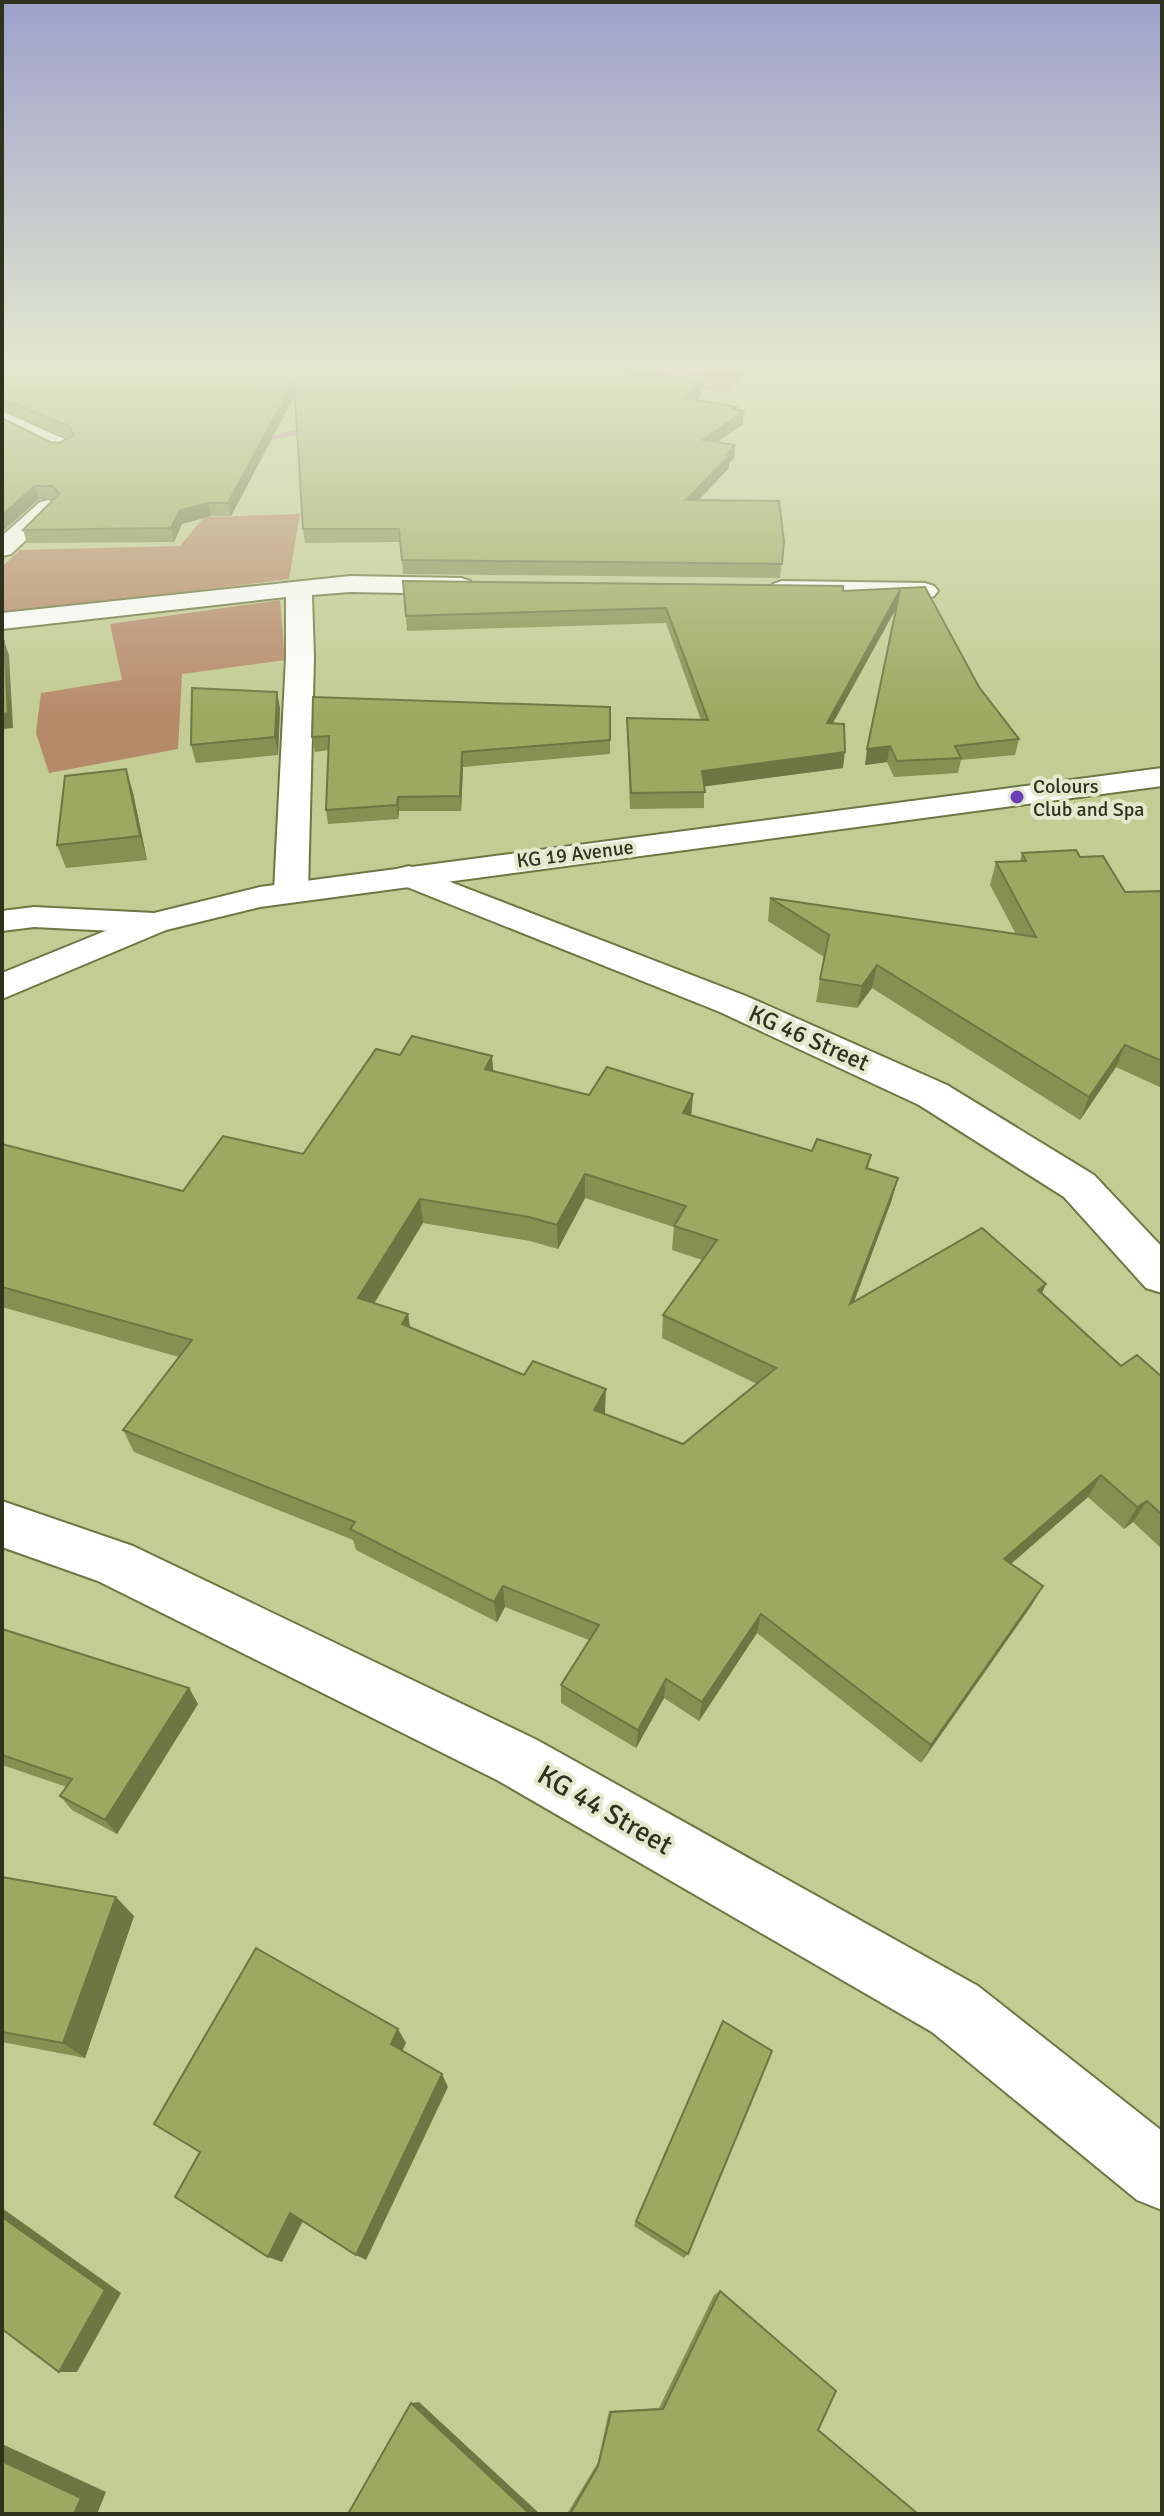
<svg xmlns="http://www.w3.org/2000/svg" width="1164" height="2516" font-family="Signika,sans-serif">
<rect width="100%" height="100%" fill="#c2cc93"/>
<g fill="#b68969">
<path d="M 532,365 L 758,365 L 728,393 Z"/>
<path d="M 300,514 L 289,579 L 2,615 L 2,567 L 20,550 L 180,546 L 204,517 Z"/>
<path d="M 280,600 L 285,660 L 182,674 L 178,749 L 49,773 L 36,733 L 41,693 L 122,680 L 110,624 Z"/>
</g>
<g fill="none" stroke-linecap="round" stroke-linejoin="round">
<g fill="#ce85a0" fill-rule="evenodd">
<path d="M 728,365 L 746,365 L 640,383 L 636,381 Z"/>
<path d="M 318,426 L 321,431 L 249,444 L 245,441 Z"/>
</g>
<defs>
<g id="street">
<path d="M 2,411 L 71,442 L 74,447 L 63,453 L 55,452 L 2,425 Z"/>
<path d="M 48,500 L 56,502 L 60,507 L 56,512 L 11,554 L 2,556 L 2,536 L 40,502 Z"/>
<path d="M 350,576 L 461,578 L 470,581 L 474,586 L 470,591 L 461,594 L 350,592 L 312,595 L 314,658 L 308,891 L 303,898 L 291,901 L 279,898 L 274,891 L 286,658 L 286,597 L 2,629 L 2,613 Z"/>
<path d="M 782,581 L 925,583 L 934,586 L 938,591 L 934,596 L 925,599 L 773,594 L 769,589 L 773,584 Z"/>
<path d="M 409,866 L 746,996 L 947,1085 L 1094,1175 L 1162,1247 L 1162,1293 L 1146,1288 L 1064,1197 L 919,1105 L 720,1012 L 397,883 L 392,876 L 397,869 Z"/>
<path d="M 34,907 L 154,913 L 166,916 L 171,923 L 166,930 L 154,933 L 34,927 L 2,931 L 2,911 Z"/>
<path d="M 2,1501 L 133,1546 L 537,1740 L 978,1986 L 1162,2131 L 1162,2210 L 1137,2200 L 932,2032 L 497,1780 L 98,1581 L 2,1547 Z"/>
</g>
<path id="secondary" d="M 1162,768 L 1162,786 L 260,907 L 166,930 L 2,999 L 2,973 L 142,916 L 260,887 Z"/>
</defs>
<use href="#street" stroke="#6e7641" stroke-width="4"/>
<use href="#secondary" stroke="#6e7641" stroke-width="4"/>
<use href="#street" fill="#fff" fill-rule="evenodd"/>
<use href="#secondary" fill="#fff" fill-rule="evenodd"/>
</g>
<g fill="#879053" fill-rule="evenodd">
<path d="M 2,365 L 701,395 L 696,400 L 736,407 L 736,410 L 743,424 L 717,442 L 734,458 L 729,463 L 729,468 L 699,500 L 784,541 L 780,578 L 403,574 L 400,542 L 305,543 L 303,529 L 295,395 L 231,516 L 211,516 L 182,524 L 174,542 L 27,543 L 23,530 L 54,499 L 39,499 L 2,532 L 2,418 L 50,442 L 59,443 L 69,438 L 2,410 Z"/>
<path d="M 403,581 L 843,591 L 925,587 L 979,687 L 1019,739 L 1015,755 L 961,760 L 958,773 L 894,777 L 887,762 L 865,765 L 897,606 L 833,723 L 843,768 L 704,786 L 704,808 L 630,809 L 627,718 L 701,720 L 666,623 L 407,631 Z"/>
<path d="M 277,692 L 280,709 L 278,755 L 196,763 L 191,745 Z"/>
<path d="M 313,697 L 610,740 L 610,754 L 463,767 L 461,811 L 399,811 L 398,819 L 328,824 L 326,810 L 329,750 L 315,752 L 312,737 Z"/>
<path d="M 126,769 L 133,793 L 147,860 L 66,868 L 57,845 Z"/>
<path d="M 1022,853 L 1080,857 L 1125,892 L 1162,891 L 1162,1088 L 1116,1067 L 1080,1120 L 872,988 L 857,1008 L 816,1002 L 824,957 L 768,921 L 770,898 L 1016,934 L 990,885 L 996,862 L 1020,861 Z"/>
<path d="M 400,1055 L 494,1071 L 589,1095 L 693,1094 L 691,1116 L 812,1151 L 871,1155 L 868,1169 L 898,1178 L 891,1202 L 854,1302 L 1042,1294 L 1121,1366 L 1162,1377 L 1162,1549 L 1133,1522 L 1124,1529 L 1088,1497 L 1011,1564 L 1043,1586 L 1031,1606 L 921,1763 L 757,1633 L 699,1721 L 664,1698 L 636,1748 L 561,1703 L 561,1685 L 589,1640 L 505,1607 L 497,1622 L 356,1550 L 353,1540 L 134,1452 L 123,1430 L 179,1357 L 2,1307 L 2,1144 L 183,1191 L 303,1154 ZM 585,1198 L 674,1227 L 672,1250 L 702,1260 L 663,1315 L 662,1338 L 757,1384 L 683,1444 L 604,1414 L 605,1412 L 410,1327 L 408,1314 L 374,1304 L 423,1223 L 530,1241 L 558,1249 Z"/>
<path d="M 2,1629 L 189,1688 L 198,1704 L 117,1834 L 72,1810 L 60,1796 L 67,1787 L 2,1765 Z"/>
<path d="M 2,1877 L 134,1916 L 85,2058 L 2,2042 Z"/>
<path d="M 636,2221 L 688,2254 L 684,2258 L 634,2226 Z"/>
<path d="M 720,2291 L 818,2430 L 918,2514 L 567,2514 L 598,2462 L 609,2411 L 659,2408 L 714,2295 Z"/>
</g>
<g fill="#6e7643">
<path d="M 294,381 L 296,393 L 231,516 L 228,503 Z"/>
<path d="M 702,383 L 701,395 L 685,411 L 686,398 Z"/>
<path d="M 736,407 L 735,417 L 744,411 L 743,424 L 702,453 L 703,440 Z"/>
<path d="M 735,445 L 734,458 L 729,463 L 729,468 L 686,513 L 686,500 Z"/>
<path d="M 35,486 L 39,499 L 2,532 L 2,515 Z"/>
<path d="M 208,503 L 211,516 L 182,524 L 174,542 L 171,528 L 179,511 Z"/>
<path d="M 900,590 L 898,605 L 824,739 L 827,723 Z"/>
<path d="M 4,641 L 9,655 L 13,728 L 2,729 Z"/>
<path d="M 277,692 L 280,709 L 278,755 L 275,737 Z"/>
<path d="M 890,746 L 887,762 L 865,765 L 867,749 Z"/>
<path d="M 462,752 L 463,767 L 461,811 L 460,796 Z"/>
<path d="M 845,752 L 843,768 L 701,787 L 702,771 Z"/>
<path d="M 126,769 L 133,793 L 147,860 L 140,836 Z"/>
<path d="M 398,797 L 399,811 L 398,819 L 397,805 Z"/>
<path d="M 877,965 L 872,988 L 857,1008 L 862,986 Z"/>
<path d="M 1125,1045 L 1116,1067 L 1080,1120 L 1089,1097 Z"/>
<path d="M 492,1056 L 494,1080 L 485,1069 Z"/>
<path d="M 693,1094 L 691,1118 L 683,1113 Z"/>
<path d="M 585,1174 L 585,1198 L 558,1249 L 557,1225 Z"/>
<path d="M 898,1178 L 891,1202 L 844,1328 L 850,1304 Z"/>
<path d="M 420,1199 L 423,1223 L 362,1322 L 358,1298 Z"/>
<path d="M 1046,1284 L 1036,1308 L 1038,1290 Z"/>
<path d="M 408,1314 L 411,1337 L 402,1324 Z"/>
<path d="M 606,1389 L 605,1412 L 594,1432 L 594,1410 Z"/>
<path d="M 1101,1475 L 1088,1497 L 993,1579 L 1004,1559 Z"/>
<path d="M 1147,1501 L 1133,1522 L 1124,1529 L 1137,1507 Z"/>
<path d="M 503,1586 L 505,1607 L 497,1622 L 494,1602 Z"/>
<path d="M 1043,1586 L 1031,1606 L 921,1763 L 931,1745 Z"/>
<path d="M 761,1614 L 757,1633 L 699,1721 L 702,1702 Z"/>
<path d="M 666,1679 L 664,1698 L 636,1748 L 638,1730 Z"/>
<path d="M 189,1688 L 198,1704 L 117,1834 L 105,1820 Z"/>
<path d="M 116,1897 L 134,1916 L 85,2058 L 63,2043 Z"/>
<path d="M 398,2029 L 406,2043 L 399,2058 L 391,2044 Z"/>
<path d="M 442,2074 L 448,2087 L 366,2260 L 356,2255 Z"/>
<path d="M 2,2208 L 121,2293 L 77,2372 L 59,2372 L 2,2217 Z"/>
<path d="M 290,2213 L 303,2221 L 282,2262 L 268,2257 Z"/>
<path d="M 419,2402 L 540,2514 L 530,2514 L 411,2403 Z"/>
<path d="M 2,2444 L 106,2492 L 97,2514 L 74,2514 L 2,2461 Z"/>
</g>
<g fill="#9da860" stroke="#6e7643" stroke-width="2" fill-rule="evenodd">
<path d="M 2,365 L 571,365 L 702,383 L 686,398 L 736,407 L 733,409 L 744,411 L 703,440 L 735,445 L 726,455 L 730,455 L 686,500 L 779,501 L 784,541 L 782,564 L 402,560 L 399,529 L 303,529 L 294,381 L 228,503 L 208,503 L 179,511 L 171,528 L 23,530 L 59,494 L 53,486 L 35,486 L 2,515 L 2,418 L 50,442 L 59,443 L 74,435 L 69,426 L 2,399 Z"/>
<path d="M 403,581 L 843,586 L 843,591 L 925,587 L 979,687 L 1019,739 L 955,746 L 961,758 L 897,761 L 890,746 L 867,749 L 900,590 L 827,723 L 844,724 L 845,752 L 702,771 L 705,792 L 631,793 L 627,718 L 708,720 L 666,608 L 406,616 Z"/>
<path d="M 2,641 L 4,641 L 8,713 L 2,714 Z"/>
<path d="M 192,688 L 277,692 L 275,737 L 191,745 Z"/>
<path d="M 313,697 L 610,707 L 610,740 L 462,752 L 460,796 L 398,797 L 397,805 L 326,810 L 329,736 L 312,737 Z"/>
<path d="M 126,769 L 140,836 L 57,845 L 65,776 Z"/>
<path d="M 1076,850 L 1080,857 L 1103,856 L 1125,892 L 1162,891 L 1162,1061 L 1125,1045 L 1089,1097 L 877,965 L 862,986 L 820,979 L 829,935 L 770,898 L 1036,937 L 996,862 L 1026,861 L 1022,853 Z"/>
<path d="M 412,1036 L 492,1056 L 485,1069 L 589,1095 L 607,1067 L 693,1094 L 683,1113 L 812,1151 L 817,1139 L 871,1155 L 866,1168 L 898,1178 L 850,1304 L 982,1228 L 1046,1284 L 1038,1290 L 1121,1366 L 1137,1355 L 1162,1377 L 1162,1515 L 1147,1501 L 1137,1507 L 1101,1475 L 1004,1559 L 1043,1586 L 931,1745 L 761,1614 L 702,1702 L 666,1679 L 638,1730 L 561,1685 L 599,1625 L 503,1586 L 494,1602 L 350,1529 L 355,1522 L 123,1430 L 192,1340 L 2,1287 L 2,1144 L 183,1191 L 223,1136 L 303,1154 L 376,1049 L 400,1055 ZM 585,1174 L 686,1206 L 674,1226 L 717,1240 L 663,1315 L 776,1368 L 683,1444 L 594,1410 L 606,1389 L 533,1361 L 524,1375 L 402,1324 L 408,1314 L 358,1298 L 420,1199 L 529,1217 L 557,1225 Z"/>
<path d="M 2,1629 L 189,1688 L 105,1820 L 60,1796 L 72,1779 L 2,1755 Z"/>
<path d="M 2,1877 L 116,1897 L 63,2043 L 2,2032 Z"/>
<path d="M 256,1948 L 398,2029 L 391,2044 L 442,2074 L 356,2255 L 290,2213 L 268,2257 L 175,2197 L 200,2152 L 154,2124 Z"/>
<path d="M 723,2021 L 772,2051 L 688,2254 L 636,2221 Z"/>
<path d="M 2,2217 L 105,2290 L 59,2372 L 2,2329 Z"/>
<path d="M 720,2291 L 836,2391 L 818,2430 L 918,2514 L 570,2514 L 598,2466 L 611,2412 L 663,2409 Z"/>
<path d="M 411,2403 L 530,2514 L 348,2514 Z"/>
<path d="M 2,2461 L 81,2498 L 74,2514 L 2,2514 Z"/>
</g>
<linearGradient id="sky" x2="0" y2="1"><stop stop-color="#9da1cb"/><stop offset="0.51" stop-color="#e4e8ce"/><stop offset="1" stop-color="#e4e8ce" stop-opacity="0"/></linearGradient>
<rect width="1164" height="717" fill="url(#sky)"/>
<circle fill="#6b3fb7" stroke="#e4e9cd" stroke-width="3" cx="1017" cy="797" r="8"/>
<g text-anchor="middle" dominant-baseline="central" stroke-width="8" stroke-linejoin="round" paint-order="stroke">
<g font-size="20" fill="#2f321c" stroke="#e4e9cd" text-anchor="start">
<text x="1033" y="786">Colours<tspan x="1033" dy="23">Club and Spa</tspan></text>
</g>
<g font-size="20" fill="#2f321c" stroke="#e4e9cd">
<text transform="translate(575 854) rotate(-7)">KG 19 Avenue</text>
</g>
<g font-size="24" fill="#2f321c" stroke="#e4e9cd">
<text transform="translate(809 1038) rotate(24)">KG 46 Street</text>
</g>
<g font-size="28" fill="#2f321c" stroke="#e4e9cd">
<text transform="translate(605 1810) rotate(30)">KG 44 Street</text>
</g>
</g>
<rect width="1164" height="2516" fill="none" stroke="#2f321c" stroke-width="8"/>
</svg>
